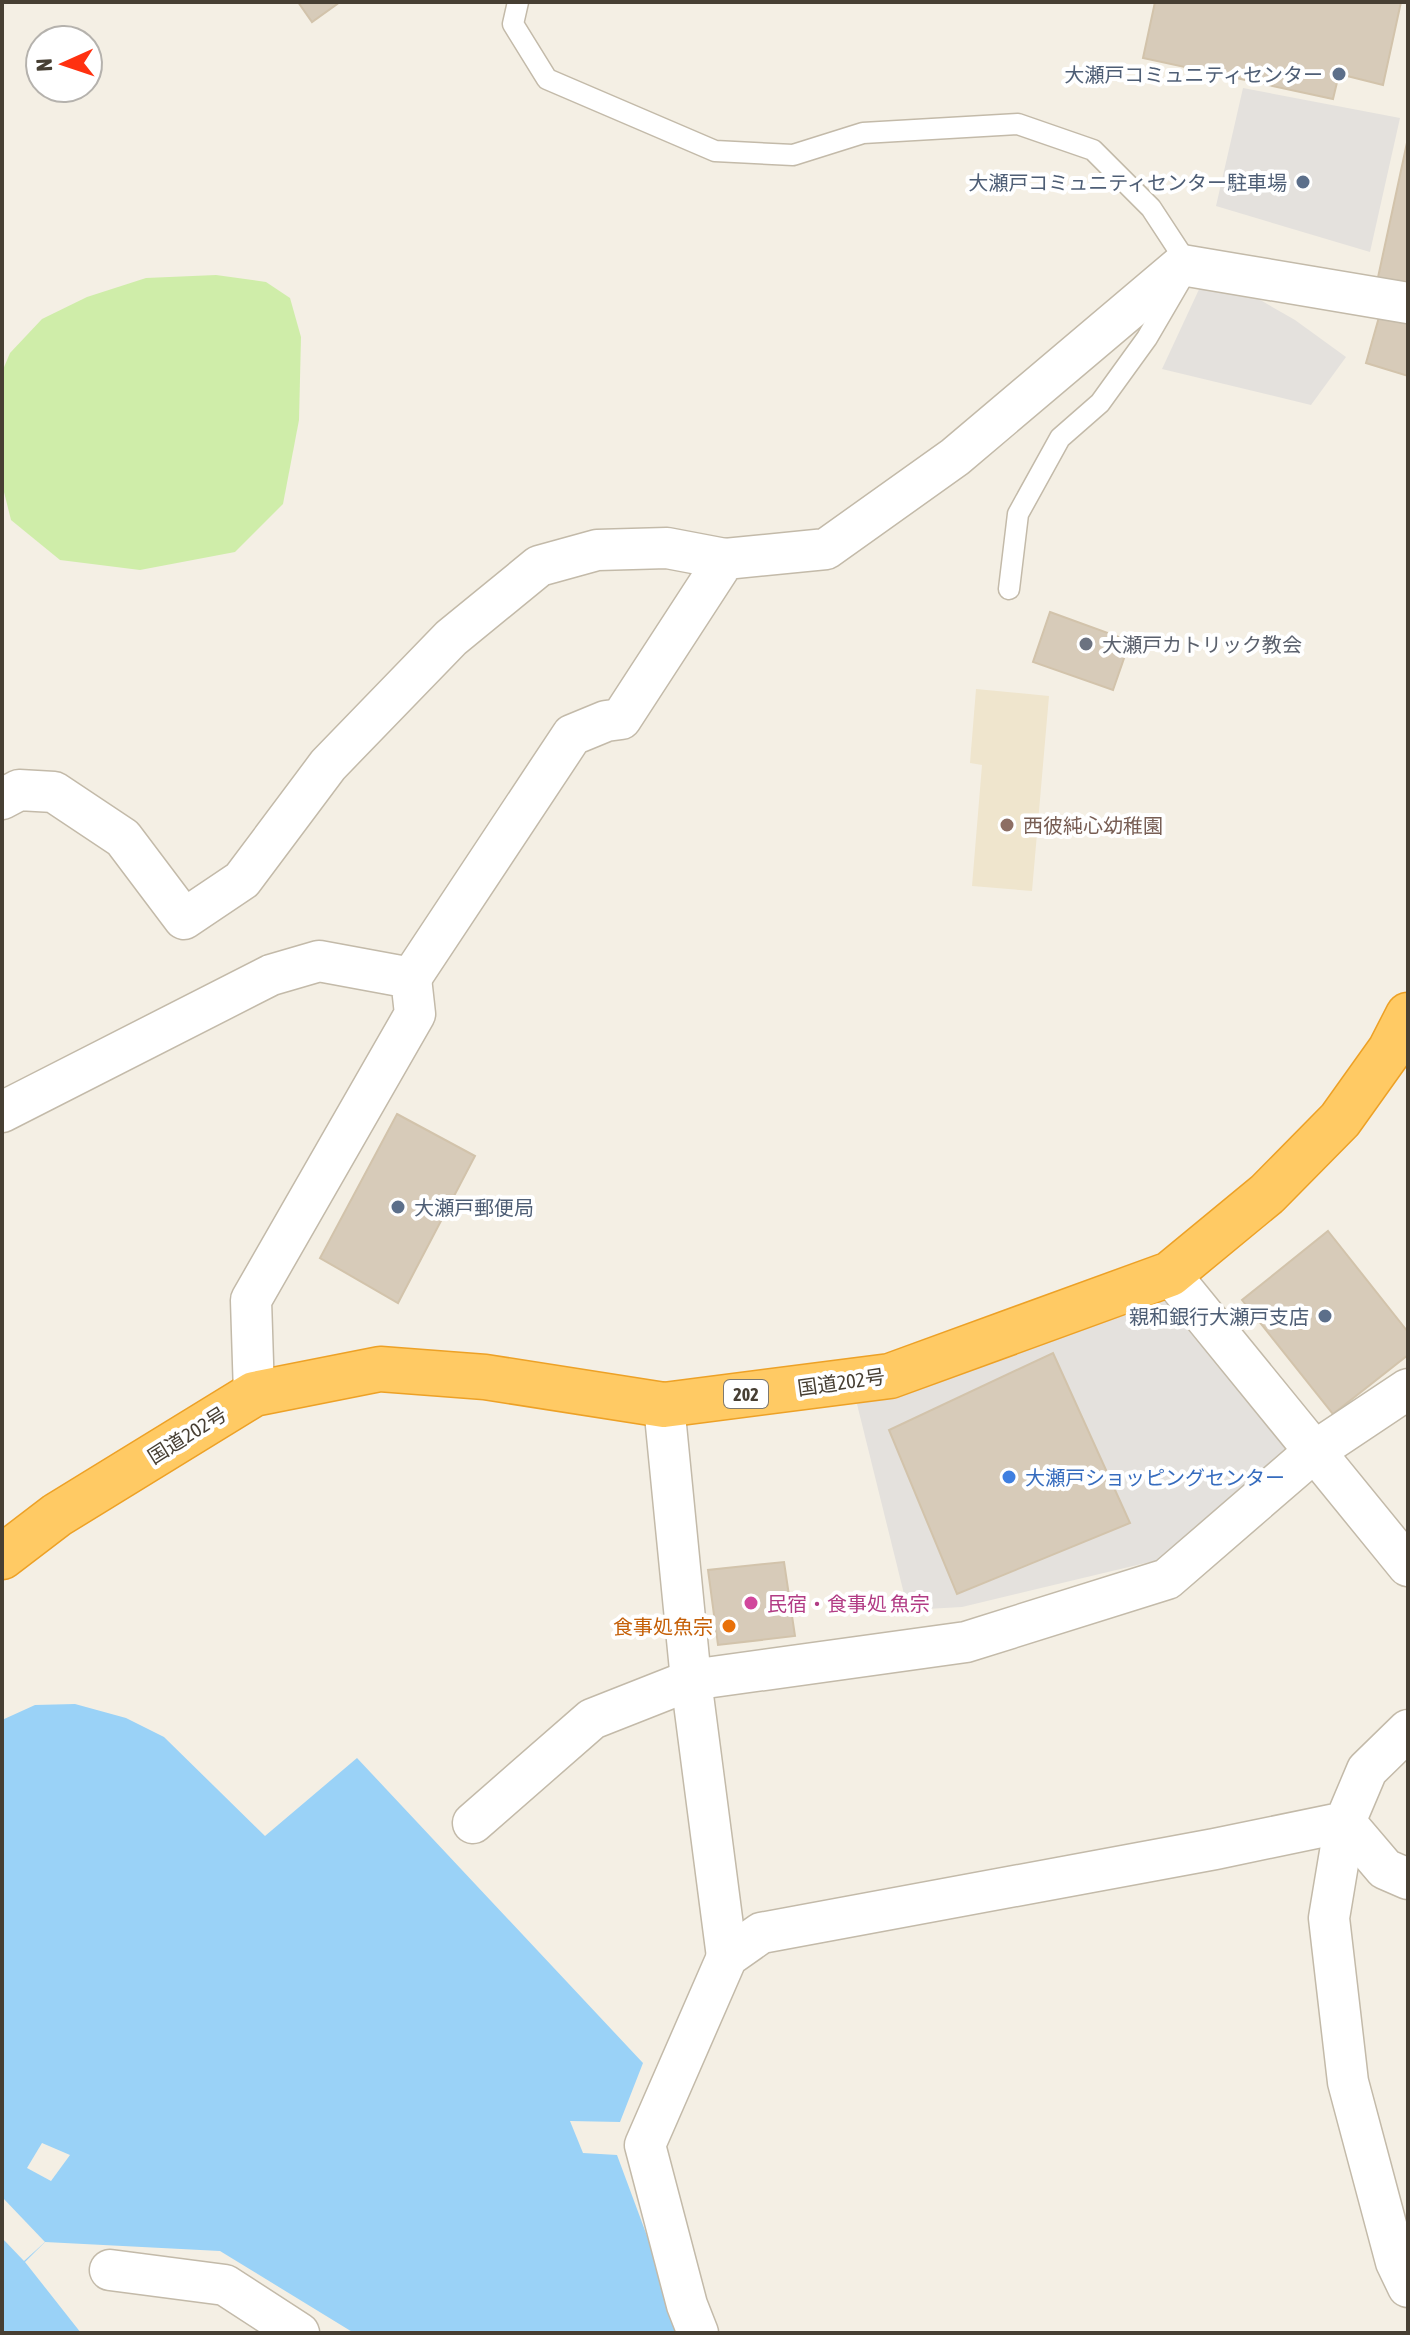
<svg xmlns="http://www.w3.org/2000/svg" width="1410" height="2335" font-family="'Asap Condensed','Noto Sans JP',sans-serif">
<rect width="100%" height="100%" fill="#f4efe4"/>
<path fill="#efe5cd" d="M 976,689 L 1049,696 L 1032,891 L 972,886 L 982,765 L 970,763 Z"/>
<path fill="#cfeda9" d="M 216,275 L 266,282 L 290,298 L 301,337 L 299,420 L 283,504 L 235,552 L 140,570 L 60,560 L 11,520 L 2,484 L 2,372 L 10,353 L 42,319 L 87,297 L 146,278 Z"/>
<g fill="#e4e1dd">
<path d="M 1243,88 L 1400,118 L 1370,252 L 1216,206 Z"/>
<path d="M 1208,270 L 1295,320 L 1346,357 L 1311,405 L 1162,369 Z"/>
<path d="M 1162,1291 L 1290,1447 L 1158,1560 L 962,1607 L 908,1610 L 855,1396 Z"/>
</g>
<path fill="#9ad2f7" d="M 75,1704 L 126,1718 L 164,1737 L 265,1836 L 357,1758 L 643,2063 L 620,2122 L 570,2121 L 583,2153 L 617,2155 L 683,2333 L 354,2333 L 220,2251 L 45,2242 L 25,2262 L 81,2333 L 2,2333 L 2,1720 L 35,1705 Z"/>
<g fill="#f4efe4">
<path d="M 42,2143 L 70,2155 L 51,2181 L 27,2168 Z"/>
<path d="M 2,2197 L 45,2242 L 24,2261 L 2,2238 Z"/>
</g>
<g fill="#d7cbb9" stroke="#d2c3ab" stroke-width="2">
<path d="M 298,2 L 340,2 L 312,22 Z"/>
<path d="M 1155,2 L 1401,2 L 1383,85 L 1339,74 L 1333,99 L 1143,58 Z"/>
<path d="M 1408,138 L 1408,288 L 1377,282 Z"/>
<path d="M 1381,310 L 1408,318 L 1408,376 L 1366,363 Z"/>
<path d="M 1050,612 L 1130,641 L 1113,690 L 1033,662 Z"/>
<path d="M 397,1114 L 475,1156 L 398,1303 L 320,1258 Z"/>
<path d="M 1328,1231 L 1408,1332 L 1408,1355 L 1333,1414 L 1242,1300 Z"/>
<path d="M 1053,1353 L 1130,1523 L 957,1594 L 889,1430 Z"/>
<path d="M 784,1562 L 795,1636 L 718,1645 L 708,1570 Z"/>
</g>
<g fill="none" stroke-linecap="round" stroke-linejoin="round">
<defs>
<path id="lane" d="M 518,2 L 513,24 L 547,79 L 715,151 L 793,155 L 863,133 L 1018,124 L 1093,150 L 1151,208 L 1189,266 L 1147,338 L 1100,403 L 1060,438 L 1018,514 L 1009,589"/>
<g id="street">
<path d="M 2,799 L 19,790 L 54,792 L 123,838 L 184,919 L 242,880 L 328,765 L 451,638 L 539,566 L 597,550 L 667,548 L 725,559"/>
<path d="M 411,978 L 572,735 L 606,721 L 621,719 L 725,559 L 826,549 L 955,457 L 1182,265 L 1408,303"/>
<path d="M 2,1112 L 271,975 L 319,961 L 411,978 L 415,1014 L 251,1300 L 254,1394"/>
<path d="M 1170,1274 L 1408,1566"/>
<path d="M 664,1405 L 691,1680 L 727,1957"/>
<path d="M 1345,1822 L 1329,1918 L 1348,2082 L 1396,2262 L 1408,2287"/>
<path d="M 1345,1822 L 1385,1869 L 1408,1879"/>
<path d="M 473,1823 L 592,1719 L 691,1680 L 966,1642 L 1167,1579 L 1315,1451 L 1408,1389"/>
<path d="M 110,2270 L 225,2285 L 299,2333"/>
<path d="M 698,2333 L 687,2305 L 645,2145 L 727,1957 L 761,1933 L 1215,1849 L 1345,1822 L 1367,1770 L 1408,1730"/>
</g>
<path id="highway" d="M 2,1557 L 57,1515 L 254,1394 L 380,1369 L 485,1377 L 664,1405 L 890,1376 L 1170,1274 L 1267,1194 L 1340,1120 L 1390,1050 L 1408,1015"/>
</defs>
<use href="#lane" stroke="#c3baa9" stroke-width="23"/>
<use href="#street" stroke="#c3baa9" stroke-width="43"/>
<use href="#highway" stroke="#eda126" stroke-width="47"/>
<use href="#lane" stroke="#fff" stroke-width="20"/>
<use href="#street" stroke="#fff" stroke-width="40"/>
<use href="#highway" stroke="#ffca64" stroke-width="44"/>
</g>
<g fill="#5c6f8a" stroke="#fff" stroke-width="3">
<circle cx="1339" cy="74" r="8"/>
<circle cx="1303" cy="182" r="8"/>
<circle cx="398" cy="1207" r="8"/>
<circle cx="1325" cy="1316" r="8"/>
</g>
<circle fill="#6b7280" stroke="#fff" stroke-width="3" cx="1086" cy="644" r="8"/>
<circle fill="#8d6e63" stroke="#fff" stroke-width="3" cx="1007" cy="825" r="8"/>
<circle fill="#3f7fe0" stroke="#fff" stroke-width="3" cx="1009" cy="1477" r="8"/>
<circle fill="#d1479c" stroke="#fff" stroke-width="3" cx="751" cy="1603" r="8"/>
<circle fill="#e8710a" stroke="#fff" stroke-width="3" cx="729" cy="1626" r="8"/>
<g text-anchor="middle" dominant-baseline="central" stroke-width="8" stroke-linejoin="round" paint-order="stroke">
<rect fill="#fff" stroke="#7e7970" stroke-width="2" x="724" y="1380" width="44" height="28" rx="6"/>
<g font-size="18" font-weight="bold" fill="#473f33">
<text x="746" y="1394">202</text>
</g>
<g font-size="20" fill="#4e5e75" stroke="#fff" text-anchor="end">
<text x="1323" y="74">大瀬戸コミュニティセンター</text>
<text x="1287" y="182">大瀬戸コミュニティセンター駐車場</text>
<text x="414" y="1207" text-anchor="start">大瀬戸郵便局</text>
<text x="1309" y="1316">親和銀行大瀬戸支店</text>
</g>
<g font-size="20" fill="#5b616d" stroke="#fff" text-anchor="start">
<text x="1102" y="644">大瀬戸カトリック教会</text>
</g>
<g font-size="20" fill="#785e54" stroke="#fff" text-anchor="start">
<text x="1023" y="825">西彼純心幼稚園</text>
</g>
<g font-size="20" fill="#473f33" stroke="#fff">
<text transform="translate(841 1382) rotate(-8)">国道202号</text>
<text transform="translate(187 1435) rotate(-32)">国道202号</text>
</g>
<g font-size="20" fill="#366cbe" stroke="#fff" text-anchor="start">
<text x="1025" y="1477">大瀬戸ショッピングセンター</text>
</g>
<g font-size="20" fill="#b23c85" stroke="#fff" text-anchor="start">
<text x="767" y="1603">民宿・食事処 魚宗</text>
</g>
<g font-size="20" fill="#c56008" stroke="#fff" text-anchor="end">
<text x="713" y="1626">食事処魚宗</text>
</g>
</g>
<rect width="1410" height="2335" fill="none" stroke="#473f33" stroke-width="8"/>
<g transform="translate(64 64) rotate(267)"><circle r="38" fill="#ffffff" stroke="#b5b2ad" stroke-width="2"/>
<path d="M0-6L14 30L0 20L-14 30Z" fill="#ff3110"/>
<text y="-12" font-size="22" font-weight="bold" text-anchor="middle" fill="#473f33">N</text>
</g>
</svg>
